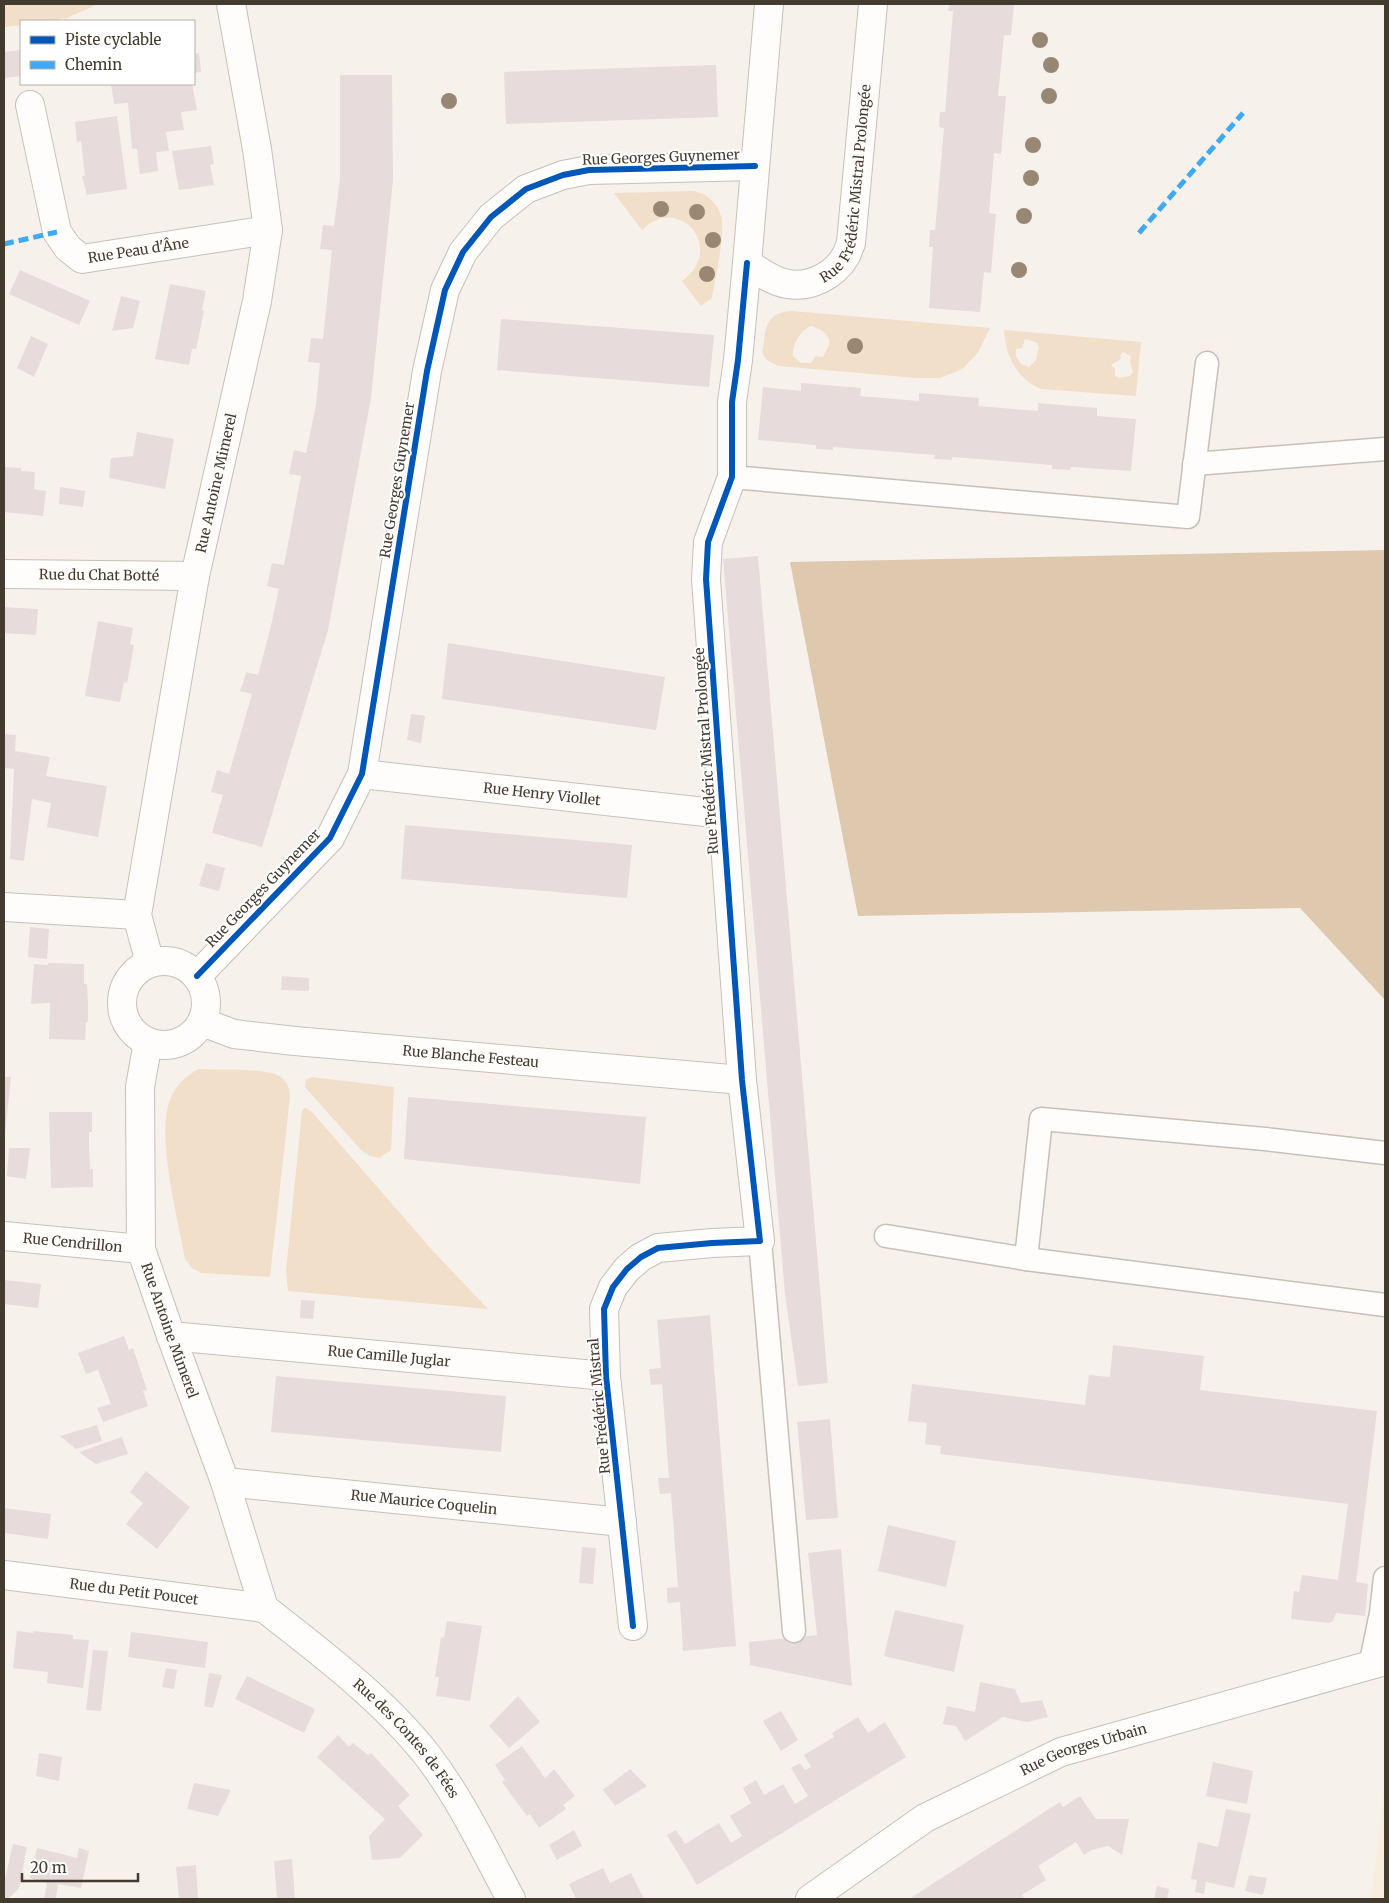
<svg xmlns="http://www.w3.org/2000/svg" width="1389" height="1903" font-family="Merriweather,serif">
<rect width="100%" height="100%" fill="#f7f1eb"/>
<path fill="#f9edde" d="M 1385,1783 L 1385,1899 L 1371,1899 Z"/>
<g fill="#f2dfc9" fill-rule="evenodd">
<path d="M 4,4 L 98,4 L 67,18 L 45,21 L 21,21 L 21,25 L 4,27 Z"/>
<path d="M 693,191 C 706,193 717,202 721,216 C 726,234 715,277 712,298 L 701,306 L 682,281 C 727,249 679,192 642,230 L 614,193 Z"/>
<path d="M 792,311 L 990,328 L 979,351 L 973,358 L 962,369 L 940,378 L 916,378 L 779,366 C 774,364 765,360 763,354 C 762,351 763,346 764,342 C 766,323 770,312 792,311 ZM 811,326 C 819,328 832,335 829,345 C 827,349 825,353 823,357 L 816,356 L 811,363 L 801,363 L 793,356 C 792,345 801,329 811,326 Z"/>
<path d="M 1004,330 L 1141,342 L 1136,396 L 1041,389 C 1017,379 1005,355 1004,330 ZM 1025,339 L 1036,342 L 1039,347 L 1036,360 L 1029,367 L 1021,364 L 1016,356 L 1016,349 L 1022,348 ZM 1123,352 L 1131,356 L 1130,362 L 1133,372 L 1130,376 L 1119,378 L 1115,376 L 1115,369 L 1111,365 L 1121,359 L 1120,356 Z"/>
<path d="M 199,1069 C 218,1070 262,1068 277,1075 C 287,1080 290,1088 290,1097 L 270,1277 L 201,1273 L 192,1268 L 185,1259 C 178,1219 154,1131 172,1095 C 178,1083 187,1075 199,1069 Z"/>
<path d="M 312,1077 L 394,1087 L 391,1150 L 379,1158 L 370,1156 L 362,1151 L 305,1087 L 306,1080 Z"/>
<path d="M 305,1107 L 311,1111 L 433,1251 L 488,1309 L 288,1291 L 286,1271 L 302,1111 Z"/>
</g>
<path fill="#dec9af" d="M 1385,550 L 1385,1000 L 1300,908 L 858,916 L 790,562 Z"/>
<g fill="#e8dbdb">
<path d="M 949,4 L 1014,4 L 1011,35 L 1004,35 L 998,96 L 1006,96 L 1001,154 L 994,153 L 989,213 L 996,214 L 991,273 L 984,272 L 980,312 L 929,308 L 933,247 L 929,247 L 930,230 L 935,230 L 944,128 L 939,127 L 940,112 L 945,112 L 953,11 L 948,11 Z"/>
<path d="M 21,50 L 21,76 L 4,78 L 4,52 Z"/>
<path d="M 199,53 L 201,72 L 194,73 L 194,54 Z"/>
<path d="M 716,65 L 718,117 L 506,124 L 504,72 Z"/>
<path d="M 340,75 L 392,75 L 393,180 L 371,398 L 328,630 L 262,847 L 212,833 L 223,795 L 211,792 L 217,770 L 229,774 L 252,694 L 240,691 L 243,683 L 246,672 L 258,675 L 270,630 L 279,589 L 267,586 L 270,572 L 272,563 L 284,565 L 301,476 L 289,474 L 294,450 L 306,453 L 316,405 L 320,363 L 308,362 L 311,338 L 323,339 L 332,250 L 320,249 L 323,225 L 334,226 L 340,178 Z"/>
<path d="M 111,84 L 192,84 L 197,110 L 181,112 L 184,130 L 166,132 L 169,151 L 156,152 L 158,171 L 140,174 L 137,149 L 132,149 L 128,103 L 114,104 Z"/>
<path d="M 117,116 L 127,189 L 87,195 L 82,176 L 85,176 L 81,141 L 77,142 L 75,122 Z"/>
<path d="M 211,146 L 214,164 L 210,165 L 214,185 L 179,190 L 172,151 Z"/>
<path d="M 20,270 L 90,301 L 79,325 L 9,294 Z"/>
<path d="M 170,284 L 206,291 L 202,310 L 204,311 L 196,349 L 192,349 L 189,365 L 155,359 Z"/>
<path d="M 121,296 L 140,301 L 133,328 L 112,331 Z"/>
<path d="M 501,319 L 714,335 L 709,387 L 497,370 Z"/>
<path d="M 31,336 L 48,344 L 34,377 L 17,368 Z"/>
<path d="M 801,383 L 861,388 L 860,396 L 919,401 L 919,393 L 979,398 L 978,406 L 1038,411 L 1038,403 L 1097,408 L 1097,416 L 1136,419 L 1131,471 L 1071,467 L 1070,470 L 1052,469 L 1052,465 L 952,457 L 952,460 L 934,459 L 935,455 L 833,447 L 833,450 L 816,449 L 816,445 L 758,440 L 763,387 L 801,391 Z"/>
<path d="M 137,432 L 174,439 L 165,489 L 109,478 L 111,458 L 133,456 Z"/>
<path d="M 4,467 L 21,468 L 21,471 L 35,472 L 34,489 L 46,491 L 43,516 L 4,512 Z"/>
<path d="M 60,487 L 85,491 L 83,507 L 59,504 Z"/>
<path d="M 758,556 L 828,1383 L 798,1386 L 785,1294 L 723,559 Z"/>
<path d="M 4,607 L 38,609 L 36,635 L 4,633 Z"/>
<path d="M 98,621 L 133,628 L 130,644 L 134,645 L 127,683 L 124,682 L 120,702 L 85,696 Z"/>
<path d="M 448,643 L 665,677 L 656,730 L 442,699 Z"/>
<path d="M 411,714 L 425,716 L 421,743 L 407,740 Z"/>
<path d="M 4,734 L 16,735 L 15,751 L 50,757 L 46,776 L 107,786 L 98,837 L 47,827 L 51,803 L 32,799 L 24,861 L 10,859 L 14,769 L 4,768 Z"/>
<path d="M 405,825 L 632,845 L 627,898 L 401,879 Z"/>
<path d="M 206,863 L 225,868 L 219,891 L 199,886 Z"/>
<path d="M 30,927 L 49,929 L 47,959 L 28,957 Z"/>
<path d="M 48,963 L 84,964 L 84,984 L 87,984 L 88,1002 L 88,1022 L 86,1022 L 85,1040 L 49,1039 L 50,1003 L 31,1004 L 34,964 L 48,965 Z"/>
<path d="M 282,976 L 309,978 L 309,991 L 281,990 Z"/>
<path d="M 4,1077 L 11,1077 L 5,1134 L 4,1134 Z"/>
<path d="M 408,1097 L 646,1117 L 640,1184 L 404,1159 Z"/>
<path d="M 49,1112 L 92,1112 L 92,1132 L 89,1132 L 89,1147 L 90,1169 L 93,1169 L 93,1187 L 51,1188 Z"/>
<path d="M 9,1148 L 30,1148 L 26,1179 L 7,1176 Z"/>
<path d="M 4,1280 L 41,1284 L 38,1308 L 4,1304 Z"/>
<path d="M 301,1300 L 315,1301 L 313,1319 L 300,1318 Z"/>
<path d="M 710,1315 L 736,1646 L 683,1651 L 680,1602 L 668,1603 L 667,1596 L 667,1588 L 678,1587 L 671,1493 L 660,1494 L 658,1478 L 669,1478 L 662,1384 L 651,1385 L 649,1369 L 661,1368 L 657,1320 Z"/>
<path d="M 124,1336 L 129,1350 L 133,1348 L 147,1390 L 143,1391 L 148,1406 L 103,1422 L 97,1408 L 111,1404 L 98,1370 L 86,1374 L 78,1353 Z"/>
<path d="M 1113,1345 L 1204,1356 L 1200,1390 L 1377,1411 L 1356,1582 L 1368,1584 L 1365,1616 L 1336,1613 L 1333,1621 L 1329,1623 L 1291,1619 L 1294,1591 L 1299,1592 L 1302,1575 L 1338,1580 L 1348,1504 L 940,1454 L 941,1446 L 925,1444 L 927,1423 L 908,1421 L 912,1384 L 1085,1405 L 1089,1375 L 1110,1377 Z"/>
<path d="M 276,1376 L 506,1396 L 501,1452 L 271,1432 Z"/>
<path d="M 830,1419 L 838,1518 L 806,1520 L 797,1422 Z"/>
<path d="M 97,1425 L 102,1441 L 76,1449 L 60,1436 Z"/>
<path d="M 122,1437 L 128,1454 L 96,1464 L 79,1452 Z"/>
<path d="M 146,1471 L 190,1507 L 157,1549 L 126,1524 L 143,1503 L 130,1492 Z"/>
<path d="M 4,1508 L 51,1514 L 48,1539 L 4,1533 Z"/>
<path d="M 888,1525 L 956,1541 L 946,1587 L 878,1571 Z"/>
<path d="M 582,1547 L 596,1548 L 593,1584 L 579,1583 Z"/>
<path d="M 841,1549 L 852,1686 L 750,1665 L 749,1642 L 817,1635 L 808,1553 Z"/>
<path d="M 895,1610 L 964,1625 L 954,1672 L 884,1656 Z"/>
<path d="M 447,1621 L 482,1626 L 470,1701 L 436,1696 L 439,1677 L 435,1677 L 441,1637 L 444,1638 Z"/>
<path d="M 17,1631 L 33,1633 L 33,1631 L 73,1635 L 73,1639 L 89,1640 L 83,1688 L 47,1683 L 48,1672 L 13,1668 Z"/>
<path d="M 131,1632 L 208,1642 L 205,1668 L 128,1657 Z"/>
<path d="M 93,1650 L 108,1651 L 101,1711 L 86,1710 Z"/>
<path d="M 166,1668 L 177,1670 L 174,1689 L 162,1687 Z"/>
<path d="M 209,1673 L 222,1675 L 213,1708 L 204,1706 Z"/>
<path d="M 247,1676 L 315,1709 L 304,1733 L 235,1699 Z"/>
<path d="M 980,1682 L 1015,1689 L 1021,1703 L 1042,1700 L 1048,1717 L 1027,1722 L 1003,1717 L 965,1741 L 956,1726 L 943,1724 L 947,1706 L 975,1712 Z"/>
<path d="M 518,1696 L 540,1722 L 509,1748 L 489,1726 Z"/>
<path d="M 781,1711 L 798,1740 L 781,1751 L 763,1721 Z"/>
<path d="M 858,1717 L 868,1733 L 885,1722 L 906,1757 L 697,1885 L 667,1835 L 676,1830 L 685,1844 L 719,1823 L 731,1843 L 742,1836 L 730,1816 L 751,1803 L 743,1788 L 756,1780 L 764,1795 L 783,1784 L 795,1804 L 808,1796 L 791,1768 L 800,1763 L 805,1770 L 811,1767 L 804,1755 L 834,1737 L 832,1733 Z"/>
<path d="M 338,1735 L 349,1747 L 353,1743 L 368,1755 L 371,1753 L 410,1795 L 398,1806 L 423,1835 L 400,1858 L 372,1860 L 369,1836 L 385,1819 L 317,1757 Z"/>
<path d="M 522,1746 L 545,1778 L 554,1769 L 575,1796 L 563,1805 L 566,1809 L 539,1828 L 530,1814 L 527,1816 L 502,1782 L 505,1780 L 495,1765 Z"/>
<path d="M 39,1753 L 62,1757 L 59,1781 L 36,1776 Z"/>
<path d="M 1213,1762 L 1253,1771 L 1247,1804 L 1206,1796 Z"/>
<path d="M 630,1769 L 647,1786 L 615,1806 L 603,1790 Z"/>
<path d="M 194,1783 L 231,1790 L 218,1816 L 187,1809 Z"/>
<path d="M 1080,1796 L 1096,1819 L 1129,1819 L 1122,1855 L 1108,1846 L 1091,1850 L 1084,1855 L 1076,1842 L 1038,1866 L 1046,1880 L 1022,1895 L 1025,1899 L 909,1899 L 1060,1802 L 1063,1807 Z"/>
<path d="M 1226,1809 L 1251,1814 L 1234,1888 L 1206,1882 L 1204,1894 L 1195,1892 L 1197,1880 L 1191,1879 L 1198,1842 L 1218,1847 Z"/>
<path d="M 574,1830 L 582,1846 L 557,1860 L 549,1845 Z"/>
<path d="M 13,1844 L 27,1847 L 19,1888 L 8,1899 L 4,1899 L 4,1883 Z"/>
<path d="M 37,1848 L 77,1858 L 79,1848 L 89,1851 L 81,1888 L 58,1884 L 56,1898 L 59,1899 L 44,1899 L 47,1883 L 30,1878 Z"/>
<path d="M 292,1859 L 295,1899 L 277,1899 L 274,1861 Z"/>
<path d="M 196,1865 L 198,1899 L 179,1899 L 176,1867 Z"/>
<path d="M 603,1868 L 610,1883 L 631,1873 L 644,1899 L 576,1899 L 569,1884 Z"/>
<path d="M 1249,1875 L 1267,1878 L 1263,1895 L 1245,1891 Z"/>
<path d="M 1157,1886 L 1169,1889 L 1167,1899 L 1154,1899 Z"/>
</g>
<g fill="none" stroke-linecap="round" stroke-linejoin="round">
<defs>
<g id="lane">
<path d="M 1194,464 L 1385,449"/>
<path d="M 732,477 L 1188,517 L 1207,363"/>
<path d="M 886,1236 L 1026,1259 L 1385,1305"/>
<path d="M 760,1241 L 794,1631"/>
<path d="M 1026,1259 L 1041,1119 L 1265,1139 L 1385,1153"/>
<path d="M 1370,1666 L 1381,1613 L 1385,1578"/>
</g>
<g id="street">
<path id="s1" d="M 769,4 L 747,263 C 759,271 773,282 788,284 C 809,288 834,276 845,257 C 848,253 849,247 851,243 L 873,4"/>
<path id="s2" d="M 30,105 L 57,232 L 68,248 L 82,259 L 268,230"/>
<path id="s3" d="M 4,574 L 195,576"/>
<path id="s4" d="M 362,774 L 723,814"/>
<path d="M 4,907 L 137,915"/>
<circle cx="164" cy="1003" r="42"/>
<path id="s5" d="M 150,963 L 137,915 L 195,576 L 257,301 L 268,230 L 257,149 L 231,4"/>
<path d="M 197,976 L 330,838 L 362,774 L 427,371 L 445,290 L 463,252 L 491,217 L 526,189 L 563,175 L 589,170 L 755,166"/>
<path id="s6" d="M 202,1022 L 234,1034 L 295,1041 L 742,1080"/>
<path id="s7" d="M 148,1042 L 140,1087 L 141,1249 L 171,1336 L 225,1482 L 264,1608"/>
<path id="s8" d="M 4,1236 L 141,1249"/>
<path id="s9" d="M 171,1336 L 606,1376"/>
<path id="s10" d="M 225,1482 L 622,1522"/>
<path id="s11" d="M 4,1575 L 264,1608"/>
<path id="s12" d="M 264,1608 C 320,1652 382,1698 427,1755 C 461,1799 485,1851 511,1899"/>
<path d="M 633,1626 L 606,1376 L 604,1309 L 613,1287 L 627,1269 L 641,1257 L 658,1248 L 712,1243 L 760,1241 L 742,1080 L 706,579 L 708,542 L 732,477 L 732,402 L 738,360 L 747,263"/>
<path id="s13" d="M 810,1899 L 925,1818 L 1061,1752 L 1385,1661"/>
</g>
</defs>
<use href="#lane" stroke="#c7c0b8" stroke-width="25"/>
<use href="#street" stroke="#c7c0b8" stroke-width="30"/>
<use href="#lane" stroke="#fefdfc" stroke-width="22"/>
<use href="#street" stroke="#fefdfc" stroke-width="28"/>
<g stroke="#3fa9f5" stroke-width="5" stroke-dasharray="10 5" stroke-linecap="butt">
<path d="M 1139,233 L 1243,113"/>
<path d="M 4,244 L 57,232"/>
</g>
<defs>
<g id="cycleway">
<path d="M 197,976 L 330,838 L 362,774 L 427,371 L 445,290 L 463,252 L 491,217 L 526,189 L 563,175 L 589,170 L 755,166"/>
<path d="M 633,1626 L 606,1376 L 604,1309 L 613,1287 L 627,1269 L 641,1257 L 658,1248 L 712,1243 L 760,1241 L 742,1080 L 706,579 L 708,542 L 732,477 L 732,402 L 738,360 L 747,263"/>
</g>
</defs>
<use href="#cycleway" stroke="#fff" stroke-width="9"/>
<use href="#cycleway" stroke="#0057b8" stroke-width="6"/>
</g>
<g fill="#988873">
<circle cx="1040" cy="40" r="8"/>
<circle cx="1051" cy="65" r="8"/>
<circle cx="1049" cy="96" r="8"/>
<circle cx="449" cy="101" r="8"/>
<circle cx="1033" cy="145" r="8"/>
<circle cx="1031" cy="178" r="8"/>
<circle cx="661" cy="209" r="8"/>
<circle cx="697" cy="212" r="8"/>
<circle cx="1024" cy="216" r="8"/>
<circle cx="713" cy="240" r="8"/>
<circle cx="1019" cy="270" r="8"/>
<circle cx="707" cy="274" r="8"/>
<circle cx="855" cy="346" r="8"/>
</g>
<g text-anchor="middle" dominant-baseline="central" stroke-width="4" stroke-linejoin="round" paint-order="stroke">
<g font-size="14" fill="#443b2f" stroke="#fff">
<text transform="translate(661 157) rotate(-2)">Rue Georges Guynemer</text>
<text stroke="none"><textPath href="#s1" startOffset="444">Rue Frédéric Mistral Prolongée</textPath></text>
<text stroke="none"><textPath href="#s2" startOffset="224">Rue Peau d'Âne</textPath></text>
<text transform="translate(397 480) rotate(-81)">Rue Georges Guynemer</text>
<text stroke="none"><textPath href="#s5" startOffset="489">Rue Antoine Mimerel</textPath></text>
<text stroke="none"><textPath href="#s3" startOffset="95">Rue du Chat Botté</textPath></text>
<text transform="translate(706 751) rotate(-94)">Rue Frédéric Mistral Prolongée</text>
<text stroke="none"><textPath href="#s4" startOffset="181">Rue Henry Viollet</textPath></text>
<text transform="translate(263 888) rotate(-46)">Rue Georges Guynemer</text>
<text stroke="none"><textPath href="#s6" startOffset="272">Rue Blanche Festeau</textPath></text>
<text stroke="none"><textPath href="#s8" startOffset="69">Rue Cendrillon</textPath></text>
<text stroke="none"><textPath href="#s7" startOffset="294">Rue Antoine Mimerel</textPath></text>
<text stroke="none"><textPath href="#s9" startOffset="219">Rue Camille Juglar</textPath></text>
<text transform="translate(599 1406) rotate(-95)">Rue Frédéric Mistral</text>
<text stroke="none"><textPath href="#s10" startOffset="200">Rue Maurice Coquelin</textPath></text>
<text stroke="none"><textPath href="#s11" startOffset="131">Rue du Petit Poucet</textPath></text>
<text stroke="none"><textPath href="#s12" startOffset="194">Rue des Contes de Fées</textPath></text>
<text stroke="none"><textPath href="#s13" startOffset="314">Rue Georges Urbain</textPath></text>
</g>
</g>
<rect width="1389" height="1903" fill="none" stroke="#443b2f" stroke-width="10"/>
<rect x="20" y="20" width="175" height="65" fill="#ffffff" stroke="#b4b1ac"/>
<rect x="30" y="36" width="25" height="8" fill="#0057b8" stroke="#b4b1ac"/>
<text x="65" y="45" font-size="15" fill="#443b2f">Piste cyclable</text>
<rect x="30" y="61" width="25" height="8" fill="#3fa9f5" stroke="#b4b1ac"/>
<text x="65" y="70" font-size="15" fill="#443b2f">Chemin</text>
<path d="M22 1873v8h116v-8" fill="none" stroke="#443b2f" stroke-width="2.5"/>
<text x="30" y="1873" font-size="15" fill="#443b2f" stroke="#ffffff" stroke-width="4" paint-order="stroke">20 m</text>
</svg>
